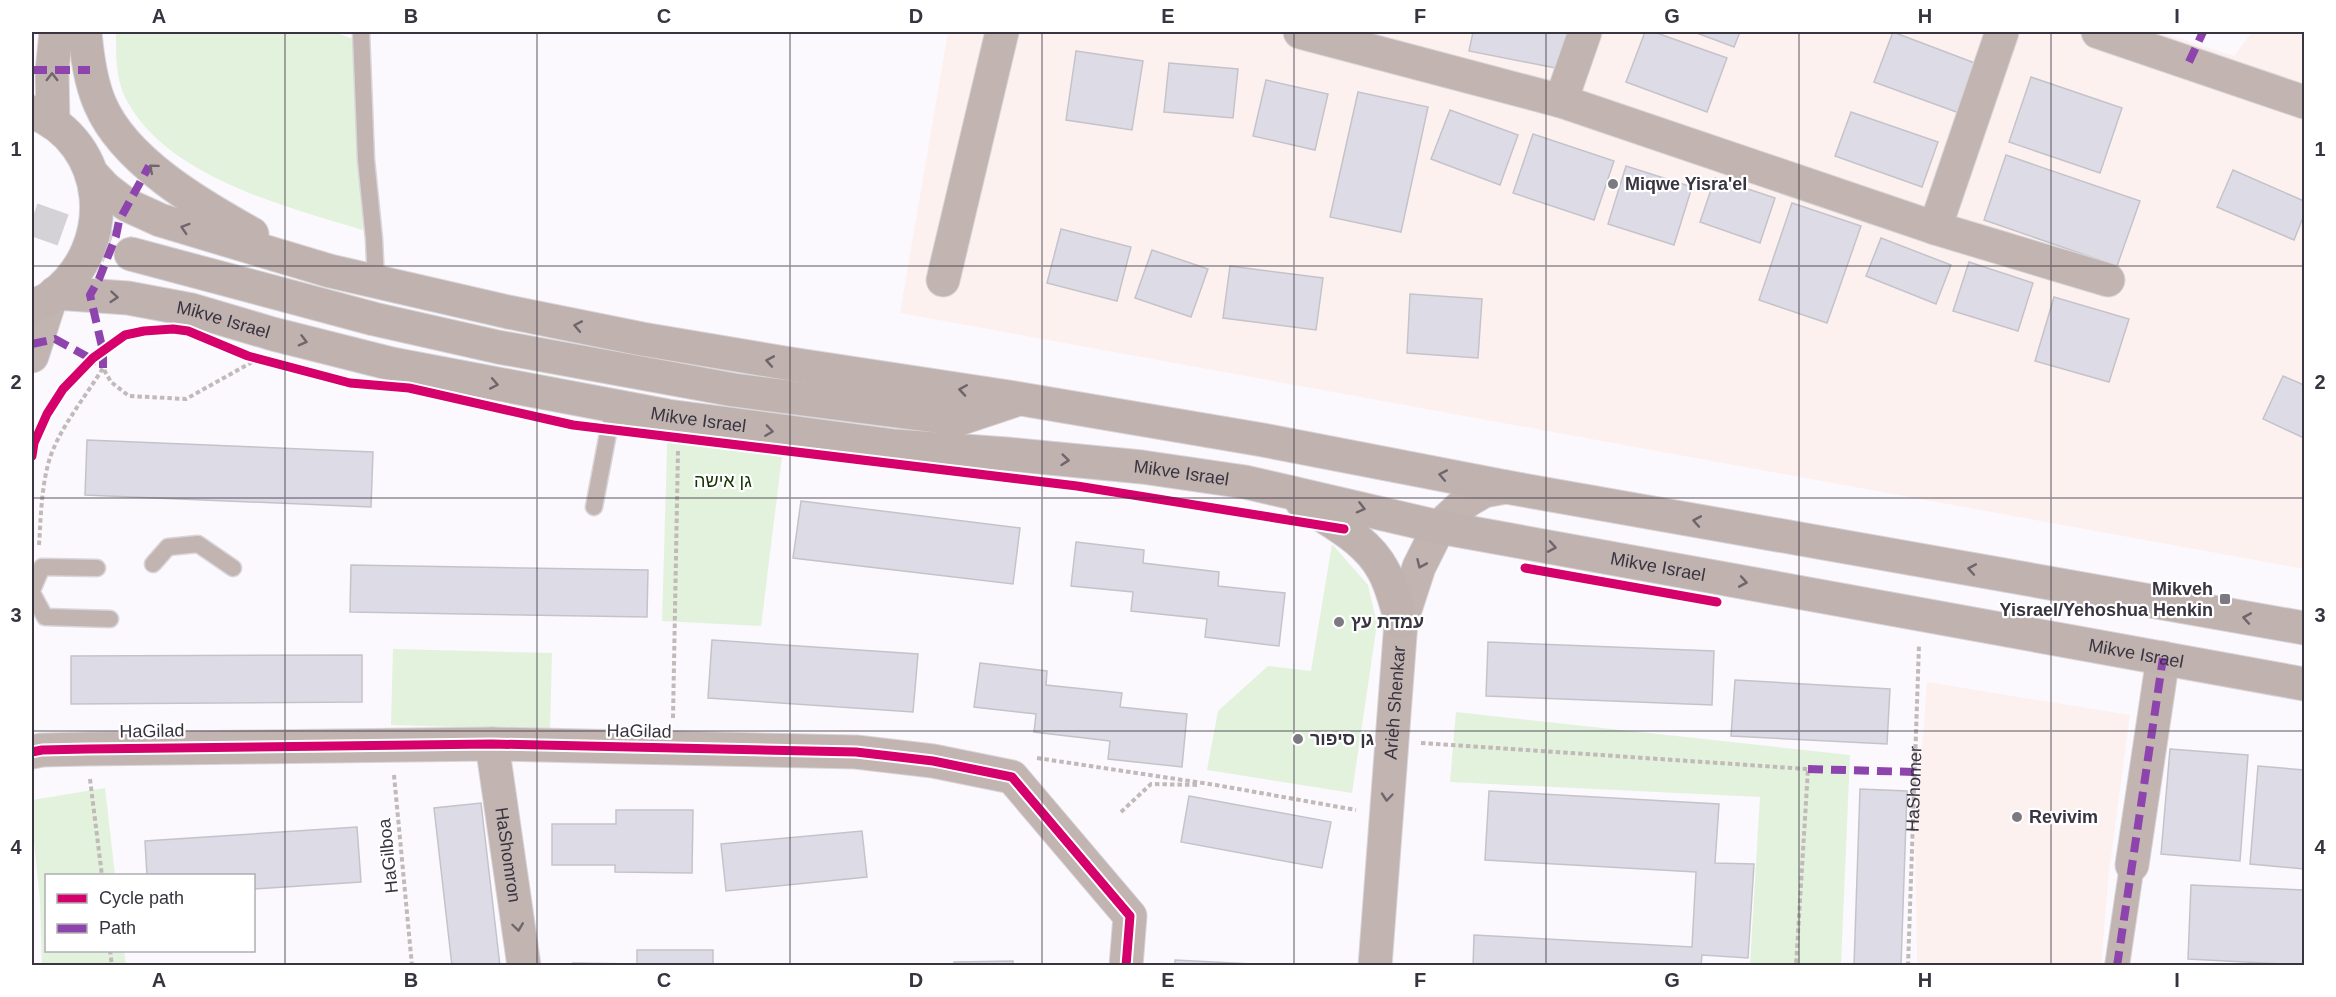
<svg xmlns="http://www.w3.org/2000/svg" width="2336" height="997" font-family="Arial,Heebo,sans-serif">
<rect width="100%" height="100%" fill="#fbf9fd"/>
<g fill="#fdf1ef">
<path d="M 948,32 L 2160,32 L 2234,56 L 2252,32 L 2304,32 L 2304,569 L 900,313 Z"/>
<path d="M 1927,682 L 2130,715 L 2109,872 L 2101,965 L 1917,965 L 1915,839 Z"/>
</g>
<g fill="#e2f2dd">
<path d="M 116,32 L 334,32 L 353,39 L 363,230 C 286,207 171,178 128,103 C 115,81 116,55 116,32 Z"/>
<path d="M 668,416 L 785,433 L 761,626 L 662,621 Z"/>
<path d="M 1332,544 L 1368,585 L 1377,624 L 1352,793 L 1207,770 L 1218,711 L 1268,666 L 1311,671 Z"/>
<path d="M 393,649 L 552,653 L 550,730 L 391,725 Z"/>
<path d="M 1456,712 L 1850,755 L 1841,965 L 1750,965 L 1760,797 L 1450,782 Z"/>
<path d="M 105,788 L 115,875 L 46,876 L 46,950 L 124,951 L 126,965 L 42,965 L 40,900 L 32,823 L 32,800 Z"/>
</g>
<g fill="#dddbe6" stroke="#c5c3ca" stroke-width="1.5">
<path d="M 1473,32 L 1568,32 L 1561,69 L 1469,51 Z"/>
<path d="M 1645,32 L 1654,32 L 1727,58 L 1707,112 L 1626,82 Z"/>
<path d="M 1694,32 L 1740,32 L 1734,47 Z"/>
<path d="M 1893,32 L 1980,65 L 1962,114 L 1874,82 Z"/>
<path d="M 1076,51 L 1143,61 L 1132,130 L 1066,120 Z"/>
<path d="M 1169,63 L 1238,69 L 1233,118 L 1164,112 Z"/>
<path d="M 2031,77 L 2122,108 L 2100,173 L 2009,142 Z"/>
<path d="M 1266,80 L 1328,94 L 1315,150 L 1253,136 Z"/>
<path d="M 1358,92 L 1428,107 L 1401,232 L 1330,217 Z"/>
<path d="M 1450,110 L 1518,135 L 1500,185 L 1431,159 Z"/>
<path d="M 1851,112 L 1938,142 L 1922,187 L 1835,156 Z"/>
<path d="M 1533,134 L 1614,161 L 1594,220 L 1513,193 Z"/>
<path d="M 2006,155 L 2140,201 L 2117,266 L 1984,220 Z"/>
<path d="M 1626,166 L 1692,187 L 1674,245 L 1608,224 Z"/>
<path d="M 2233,170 L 2304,201 L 2304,215 L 2294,240 L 2217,207 Z"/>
<path d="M 1715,178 L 1775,198 L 1760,243 L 1700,222 Z"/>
<path d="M 1792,203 L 1861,226 L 1827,323 L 1759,300 Z"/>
<path d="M 1061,229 L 1131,247 L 1117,301 L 1047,283 Z"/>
<path d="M 1881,238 L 1951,265 L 1936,304 L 1866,276 Z"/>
<path d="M 1152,250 L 1208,269 L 1191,317 L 1135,298 Z"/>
<path d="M 1969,262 L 2033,283 L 2018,331 L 1953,311 Z"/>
<path d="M 1230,266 L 1323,278 L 1316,330 L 1223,318 Z"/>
<path d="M 1410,294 L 1482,299 L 1478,358 L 1407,353 Z"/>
<path d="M 2054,297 L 2129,319 L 2109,382 L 2035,361 Z"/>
<path d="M 2283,376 L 2304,385 L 2304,438 L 2263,419 Z"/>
<path d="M 87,440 L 373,452 L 371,507 L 85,495 Z"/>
<path d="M 801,501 L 1020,528 L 1013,584 L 793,558 Z"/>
<path d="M 1076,542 L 1144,550 L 1143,563 L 1219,572 L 1218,586 L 1285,593 L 1279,646 L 1205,637 L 1207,619 L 1131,611 L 1133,592 L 1071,586 Z"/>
<path d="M 351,565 L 648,570 L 647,617 L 350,612 Z"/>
<path d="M 712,640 L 918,654 L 913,712 L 708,698 Z"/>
<path d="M 1488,642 L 1714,651 L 1712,705 L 1486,696 Z"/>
<path d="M 362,655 L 362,702 L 71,704 L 71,656 Z"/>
<path d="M 980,663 L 1047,671 L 1046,685 L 1122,693 L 1120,707 L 1187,714 L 1182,767 L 1108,759 L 1110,741 L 1034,732 L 1036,714 L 974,707 Z"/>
<path d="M 1735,680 L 1890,689 L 1887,744 L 1731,736 Z"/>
<path d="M 2170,749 L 2248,755 L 2240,861 L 2161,854 Z"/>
<path d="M 2258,766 L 2304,770 L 2304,869 L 2250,864 Z"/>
<path d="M 1860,789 L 1907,791 L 1901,966 L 1854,966 Z"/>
<path d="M 1489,791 L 1719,804 L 1715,863 L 1754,864 L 1748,958 L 1702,955 L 1701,966 L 1473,966 L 1474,935 L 1692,947 L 1696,872 L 1485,860 Z"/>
<path d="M 1189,796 L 1331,822 L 1322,868 L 1181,842 Z"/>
<path d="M 481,803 L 500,966 L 452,966 L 434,808 Z"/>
<path d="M 616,810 L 693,810 L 692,873 L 615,872 L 615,865 L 552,865 L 552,824 L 616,824 Z"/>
<path d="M 357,827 L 361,882 L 254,889 L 254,876 L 147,876 L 145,841 Z"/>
<path d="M 862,831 L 867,877 L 726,891 L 721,844 Z"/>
<path d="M 2191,885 L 2304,890 L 2304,965 L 2188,959 Z"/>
<path d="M 637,950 L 713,950 L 713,966 L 573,966 L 573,963 L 637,964 Z"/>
<path d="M 1175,960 L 1290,966 L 1175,966 Z"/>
<path d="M 1013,961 L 1013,966 L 954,966 L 954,962 Z"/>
</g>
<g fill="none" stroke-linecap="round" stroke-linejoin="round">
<path stroke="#d4d2d7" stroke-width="33" stroke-dasharray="33 16" stroke-linecap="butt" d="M 32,219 L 131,254"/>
<defs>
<g id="service">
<path d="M 361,32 L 366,160 L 374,239 L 376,282"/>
<path d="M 594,507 L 609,428 L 618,408"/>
<path d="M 153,564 L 168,547 L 198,544 L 233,568"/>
<path d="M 32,590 L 42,567 L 97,568"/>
<path d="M 32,593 L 45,617 L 110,619"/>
</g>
<path id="pedestrian" d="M 2117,966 L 2132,865"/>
<g id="minor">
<path d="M 1300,32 L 1561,101 L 1935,228 L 2108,280"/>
<path d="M 2098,32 L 2304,102"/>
<path d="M 1561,101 L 1585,32"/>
<path d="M 1935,228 L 2002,32"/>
<path d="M 943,280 L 1002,32"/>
<path id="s2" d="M 492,744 L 524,966"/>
<path d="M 32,752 L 42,750 L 87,749 L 492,744 L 856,752 L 933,761 L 1012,777 L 1130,916 L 1126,966"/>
<path d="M 2132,865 L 2163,658"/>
</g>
<g id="tertiary">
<path d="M 32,356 L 51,297"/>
<path id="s3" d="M 1375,966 L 1401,622 L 1419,567 L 1439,527 L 1467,501 L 1484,491 L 1506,487"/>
</g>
<g id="secondary">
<path d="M 85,32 C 87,55 90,81 100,104 C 124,161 200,205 252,234"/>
<path d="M 32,112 C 110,142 118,247 52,296 C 47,301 38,303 32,306"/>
<path d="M 53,123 L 52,71 L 56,32"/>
<path d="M 91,173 L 105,188 L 127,205 L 160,220 L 330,271 L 508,312 L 642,339 L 791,364 L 1021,399 L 1263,440 L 1506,487 L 2304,628"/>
<path d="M 131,254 L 374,319 L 498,347 L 734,390 L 959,419 L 1013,401"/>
<path id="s4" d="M 55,293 L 128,298 L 192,310 L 273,334 L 392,364 L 668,416 L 895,446 L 1007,454 L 1142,467 L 1245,482 L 1439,527 L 2304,684"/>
<path d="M 1302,502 C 1330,522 1366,538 1383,570 C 1392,586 1396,604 1401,622"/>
</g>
</defs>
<use href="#service" stroke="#d8d6da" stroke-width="19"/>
<use href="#pedestrian" stroke="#d8d6da" stroke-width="26"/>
<use href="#minor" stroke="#d8d6da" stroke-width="35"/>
<use href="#tertiary" stroke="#d8d6da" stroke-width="35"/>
<use href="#secondary" stroke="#d8d6da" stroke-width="35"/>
<g stroke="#c2b9b9" stroke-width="4" stroke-dasharray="4.5 3" stroke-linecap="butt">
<path d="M 39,545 C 41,517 41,489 49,461 C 58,430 86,396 103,368 L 111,382 L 129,396 L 186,399 L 254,361"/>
<path d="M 673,718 L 678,449"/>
<path d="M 1421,743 L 1808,769 L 1796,966"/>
<path d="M 1037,758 L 1216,785 L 1356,810"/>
<path d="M 394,775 L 412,966"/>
<path d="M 90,779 L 102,876"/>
<path d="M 1121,812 L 1151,784 L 1200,785"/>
<path d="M 110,950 L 112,966"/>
<path id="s1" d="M 1908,966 L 1919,645"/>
</g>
<use href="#service" stroke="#c2b4b0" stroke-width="16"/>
<use href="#pedestrian" stroke="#c2b4b0" stroke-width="24"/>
<use href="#minor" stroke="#c2b4b0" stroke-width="33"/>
<use href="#tertiary" stroke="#c2b4b0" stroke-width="33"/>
<use href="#secondary" stroke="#c0b2af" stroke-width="33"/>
<g stroke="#8e44ad" stroke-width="8" stroke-dasharray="15 8" stroke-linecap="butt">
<path d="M 2189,62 L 2203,32"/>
<path d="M 32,70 L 90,70"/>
<path d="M 32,344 L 55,339 L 97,362"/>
<path d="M 103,368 L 103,351 L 90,295 L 99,279 L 116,236 L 119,221 L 149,166"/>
<path d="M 1808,769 L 1914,772"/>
<path d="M 2117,966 L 2163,658"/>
</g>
<defs>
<g id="cycleway">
<path d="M 32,456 L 34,443 L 47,414 L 63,389 L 93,358 L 125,335 L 144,331 L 173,329 L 188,331 L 248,356 L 350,383 L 409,388 L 573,425 L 1077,486 L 1344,529"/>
<path d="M 1525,568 L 1717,602"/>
<path d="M 32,752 L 42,750 L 87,749 L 492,744 L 856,752 L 933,761 L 1012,777 L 1130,916 L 1126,966"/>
</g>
</defs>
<use href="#cycleway" stroke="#fff" stroke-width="13"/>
<use href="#cycleway" stroke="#d6006c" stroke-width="9"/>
</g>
<defs><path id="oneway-chevron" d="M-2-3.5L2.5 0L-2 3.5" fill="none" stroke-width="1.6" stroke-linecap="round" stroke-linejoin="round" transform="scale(1.5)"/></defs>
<g stroke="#6e666c">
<use href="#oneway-chevron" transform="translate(52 77) rotate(-90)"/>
<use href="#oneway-chevron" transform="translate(153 168) rotate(-140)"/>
<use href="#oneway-chevron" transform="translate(185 228) rotate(-162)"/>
<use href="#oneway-chevron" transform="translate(114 297) rotate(5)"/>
<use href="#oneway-chevron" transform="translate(578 326) rotate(-169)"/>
<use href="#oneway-chevron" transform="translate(303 341) rotate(15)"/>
<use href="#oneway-chevron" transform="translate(770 361) rotate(-170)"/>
<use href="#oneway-chevron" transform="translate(494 384) rotate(11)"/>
<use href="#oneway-chevron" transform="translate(963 390) rotate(-171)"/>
<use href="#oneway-chevron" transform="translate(769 431) rotate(8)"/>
<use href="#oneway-chevron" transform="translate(1065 460) rotate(6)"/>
<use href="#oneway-chevron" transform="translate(1443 475) rotate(-169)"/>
<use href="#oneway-chevron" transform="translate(1361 508) rotate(14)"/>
<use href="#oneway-chevron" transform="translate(1697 521) rotate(-170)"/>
<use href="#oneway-chevron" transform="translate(1552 547) rotate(10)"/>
<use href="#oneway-chevron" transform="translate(1972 569) rotate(-170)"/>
<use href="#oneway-chevron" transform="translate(1743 582) rotate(10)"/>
<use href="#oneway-chevron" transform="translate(2247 618) rotate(-170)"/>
</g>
<g stroke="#6f676d">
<use href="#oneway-chevron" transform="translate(1421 564) rotate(114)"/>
<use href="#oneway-chevron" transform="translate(1387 797) rotate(95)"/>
<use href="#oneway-chevron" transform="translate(518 927) rotate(82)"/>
</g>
<path fill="none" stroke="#383440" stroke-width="1.5" stroke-opacity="0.55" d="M 285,32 L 285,966M 537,32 L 537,966M 790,32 L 790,966M 1042,32 L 1042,966M 1294,32 L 1294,966M 1546,32 L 1546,966M 1799,32 L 1799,966M 2051,32 L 2051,966M 32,266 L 2304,266M 32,498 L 2304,498M 32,731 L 2304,731"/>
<g fill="#7c7982" stroke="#fff" stroke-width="2">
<circle cx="1613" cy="184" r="6"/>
<rect x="2219" y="593" width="12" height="12" rx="3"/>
<circle cx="1339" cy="622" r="6"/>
<circle cx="1298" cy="739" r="6"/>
<circle cx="2017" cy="817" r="6"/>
</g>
<g text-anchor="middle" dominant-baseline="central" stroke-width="4.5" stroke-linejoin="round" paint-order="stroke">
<g font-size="18" font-weight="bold" fill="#383440" stroke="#fff" text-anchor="start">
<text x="1625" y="184">Miqwe Yisra'el</text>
<text x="2213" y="589" text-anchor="end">Mikveh<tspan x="2213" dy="21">Yisrael/Yehoshua Henkin</tspan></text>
<text x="1351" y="622">עמדת עץ</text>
<text x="1310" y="739">גן סיפור</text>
<text x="2029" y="817">Revivim</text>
</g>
<g font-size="18" fill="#383440" stroke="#fff">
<text stroke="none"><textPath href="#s4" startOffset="171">Mikve Israel</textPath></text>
<text stroke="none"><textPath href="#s4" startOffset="657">Mikve Israel</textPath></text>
<text stroke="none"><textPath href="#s4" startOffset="1143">Mikve Israel</textPath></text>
<text stroke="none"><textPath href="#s4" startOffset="1629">Mikve Israel</textPath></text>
<text stroke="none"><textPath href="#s4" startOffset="2115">Mikve Israel</textPath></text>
<text stroke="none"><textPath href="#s3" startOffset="264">Arieh Shenkar</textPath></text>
<text transform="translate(152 731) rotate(-1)">HaGilad</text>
<text transform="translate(639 731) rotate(1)">HaGilad</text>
<text stroke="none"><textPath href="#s1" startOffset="177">HaShomer</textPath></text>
<text stroke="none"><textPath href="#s2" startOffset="112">HaShomron</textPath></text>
<text transform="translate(388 856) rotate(-96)">HaGilboa</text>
</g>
<g font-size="18" fill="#133303" stroke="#fff">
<text x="723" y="481">גן אישה</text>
</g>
</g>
<rect width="2336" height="997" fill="none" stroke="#ffffff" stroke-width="66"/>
<rect x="45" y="874" width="210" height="78" fill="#ffffff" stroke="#afaeb3" stroke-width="1.5"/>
<rect x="57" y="894" width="30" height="9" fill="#d6006c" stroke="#afaeb3" stroke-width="1.5"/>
<text x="99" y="904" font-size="18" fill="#383440">Cycle path</text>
<rect x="57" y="924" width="30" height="9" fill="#8e44ad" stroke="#afaeb3" stroke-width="1.5"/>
<text x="99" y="934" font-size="18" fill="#383440">Path</text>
<rect x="33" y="33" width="2270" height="931" fill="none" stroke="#383440" stroke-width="2"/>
<g font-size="20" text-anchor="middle" font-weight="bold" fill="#383440">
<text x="159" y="23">A</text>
<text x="411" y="23">B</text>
<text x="664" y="23">C</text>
<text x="916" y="23">D</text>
<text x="1168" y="23">E</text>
<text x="1420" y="23">F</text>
<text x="1672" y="23">G</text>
<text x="1925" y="23">H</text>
<text x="2177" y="23">I</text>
<text x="16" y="156">1</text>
<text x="2320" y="156">1</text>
<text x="16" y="389">2</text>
<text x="2320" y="389">2</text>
<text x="16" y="622">3</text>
<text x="2320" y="622">3</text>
<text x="16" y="854">4</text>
<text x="2320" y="854">4</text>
<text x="159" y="987">A</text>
<text x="411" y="987">B</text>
<text x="664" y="987">C</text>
<text x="916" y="987">D</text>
<text x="1168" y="987">E</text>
<text x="1420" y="987">F</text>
<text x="1672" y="987">G</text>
<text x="1925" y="987">H</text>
<text x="2177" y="987">I</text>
</g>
</svg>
